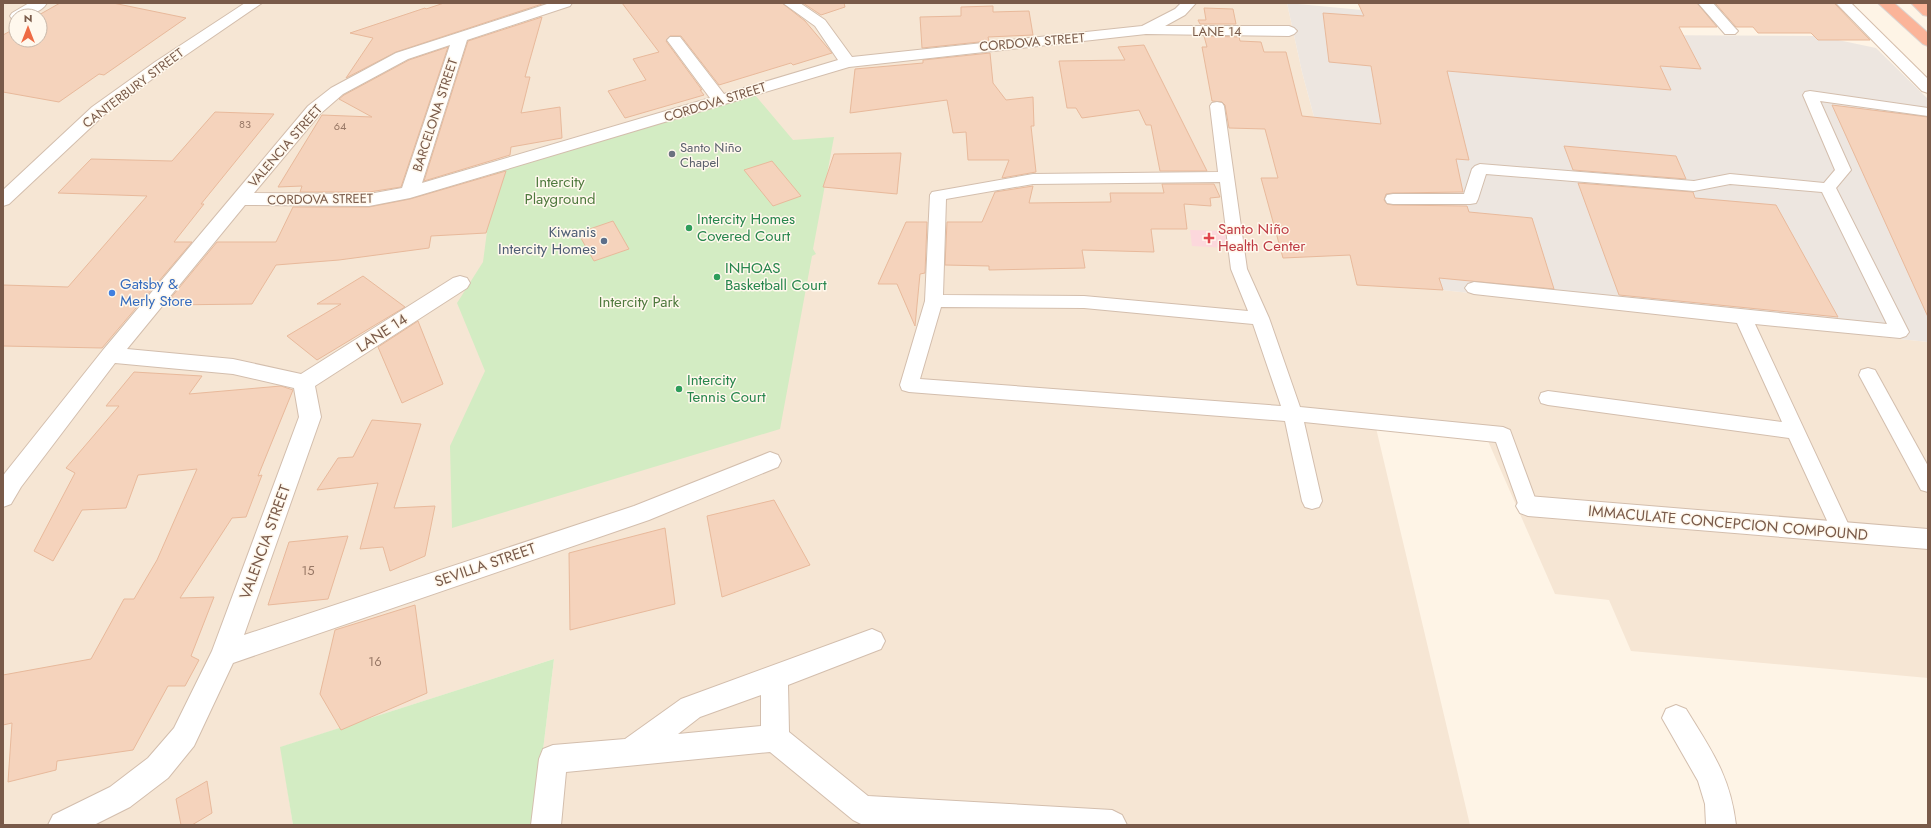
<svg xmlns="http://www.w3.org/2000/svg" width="1931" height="828" font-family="Jost,sans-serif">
<rect width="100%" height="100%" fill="#fef4e6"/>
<path fill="#f6e6d4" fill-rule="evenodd" d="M 3,3 L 1287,3 L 1302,72 L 1358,281 L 1928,342 L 1928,678 L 1631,651 L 1609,600 L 1555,594 L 1488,441 L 1376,428 L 1470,825 L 534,825 L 554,659 L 281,747 L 293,825 L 3,825 ZM 16,16 L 40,16 L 40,40 L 16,40 Z"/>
<path fill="#ede6e0" d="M 1287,3 L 1631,35 L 1819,36 L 1876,48 L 1928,99 L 1928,342 L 1358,281 L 1302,72 Z"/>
<path fill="#fcd8dc" d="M 1190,230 L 1225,231 L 1227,248 L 1192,246 Z"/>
<g fill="#d3ecc3">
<path d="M 755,95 L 793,140 L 834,137 L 813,249 L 816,254 L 812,256 L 780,429 L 452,528 L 450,446 L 485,371 L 457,303 L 483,262 L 495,170 Z"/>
<path d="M 554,659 L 534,825 L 293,825 L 280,747 Z"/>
</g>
<g fill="#f5d3bc" stroke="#e8b99b">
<path d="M 60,3 L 113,3 L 186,18 L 104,75 L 99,74 L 59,102 L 3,92 L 3,35 L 16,28 L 16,40 L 40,40 L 40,16 L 37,16 Z"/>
<path d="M 444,3 L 545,3 L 396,52 L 346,78 L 373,38 L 350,33 L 425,8 L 426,9 Z"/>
<path d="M 622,3 L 782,3 L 805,21 L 832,53 L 793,65 L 791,63 L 719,85 L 681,36 L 670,36 L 666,41 L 702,90 L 700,90 L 704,95 L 625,118 L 608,91 L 646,80 L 633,59 L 659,52 Z"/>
<path d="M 803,3 L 844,3 L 845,7 L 821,15 Z"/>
<path d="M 1358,3 L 1697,3 L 1717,27 L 1679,27 L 1701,69 L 1660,66 L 1671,90 L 1447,71 L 1469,160 L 1456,159 L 1463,192 L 1393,193 L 1386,194 L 1384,200 L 1387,204 L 1393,205 L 1467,206 L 1469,212 L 1532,218 L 1554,289 L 1439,278 L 1443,290 L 1357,285 L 1350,255 L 1283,258 L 1261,178 L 1278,178 L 1265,129 L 1229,128 L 1225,105 L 1222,102 L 1212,101 L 1202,47 L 1207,47 L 1204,36 L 1239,37 L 1240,41 L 1261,42 L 1264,52 L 1286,52 L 1302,116 L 1381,124 L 1371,66 L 1329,62 L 1323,13 L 1364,16 Z"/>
<path d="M 1715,3 L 1834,3 L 1870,40 L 1818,40 L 1811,33 L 1758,33 L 1753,27 L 1736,27 Z"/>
<path d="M 993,6 L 993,12 L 1029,11 L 1033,35 L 988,37 L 989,41 L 922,48 L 920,17 L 961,16 L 961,7 Z"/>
<path d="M 1204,8 L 1233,9 L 1236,24 L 1200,24 L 1198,20 L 1206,20 Z"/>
<path d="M 542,17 L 525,77 L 530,77 L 521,113 L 560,107 L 562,138 L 511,147 L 510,155 L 424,181 L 468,41 Z"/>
<path d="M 1144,45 L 1207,171 L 1160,171 L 1151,125 L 1146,125 L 1139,110 L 1082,118 L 1076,108 L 1067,108 L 1059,61 L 1125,60 L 1118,47 Z"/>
<path d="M 448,47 L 401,187 L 369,192 L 300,192 L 302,186 L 278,187 L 322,115 L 372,117 L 339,99 L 344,95 L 409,60 Z"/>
<path d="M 990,53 L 993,83 L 1006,100 L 1033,97 L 1034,126 L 1031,126 L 1036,172 L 1002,178 L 1009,160 L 968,160 L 966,132 L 953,133 L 947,100 L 850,113 L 855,69 L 923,63 L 923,60 Z"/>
<path d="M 1832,105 L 1928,117 L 1928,317 Z"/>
<path d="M 215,112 L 274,114 L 201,204 L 204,204 L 174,242 L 192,242 L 102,348 L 3,346 L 3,285 L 68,287 L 147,196 L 58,193 L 91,159 L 172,161 Z"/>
<path d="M 1564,146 L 1676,156 L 1686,179 L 1573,170 Z"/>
<path d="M 901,153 L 897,194 L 823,187 L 834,154 Z"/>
<path d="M 772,161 L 801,196 L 773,206 L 744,170 Z"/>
<path d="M 506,171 L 486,233 L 431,236 L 429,248 L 339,260 L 276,265 L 252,304 L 165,305 L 217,242 L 276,242 L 293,207 L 369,207 L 410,199 Z"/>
<path d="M 1578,183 L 1693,192 L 1695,198 L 1776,205 L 1838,317 L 1619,295 Z"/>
<path d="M 1162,184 L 1214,184 L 1220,197 L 1210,198 L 1211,206 L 1184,204 L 1187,229 L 1151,229 L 1154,252 L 1082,250 L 1085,268 L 989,270 L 989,266 L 945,265 L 947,222 L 982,222 L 995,192 L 1033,186 L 1029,203 L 1111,202 L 1110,193 L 1164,193 Z"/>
<path d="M 613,221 L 629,249 L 594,261 L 578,233 Z"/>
<path d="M 906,222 L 927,222 L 925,273 L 920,274 L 915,326 L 897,284 L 878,284 Z"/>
<path d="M 363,276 L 405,307 L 317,360 L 287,336 L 341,304 L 317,304 Z"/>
<path d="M 418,321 L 443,384 L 402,403 L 378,347 Z"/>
<path d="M 134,372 L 202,376 L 189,394 L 281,386 L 293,390 L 258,476 L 262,475 L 246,517 L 232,518 L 180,598 L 214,597 L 191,656 L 199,660 L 185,686 L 168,686 L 133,750 L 57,761 L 56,770 L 8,782 L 12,723 L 3,725 L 3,675 L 91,659 L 124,599 L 134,599 L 157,560 L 197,469 L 138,475 L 126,508 L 82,510 L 53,561 L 34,551 L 75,473 L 66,468 L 119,406 L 106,406 Z"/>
<path d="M 372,420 L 421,424 L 394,508 L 435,506 L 425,556 L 390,571 L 383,547 L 360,549 L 378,483 L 317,490 L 338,458 L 353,457 Z"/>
<path d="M 774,500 L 810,565 L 722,597 L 707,516 Z"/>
<path d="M 665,528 L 675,604 L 570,630 L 569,553 Z"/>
<path d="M 348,536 L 328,599 L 268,605 L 289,542 Z"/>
<path d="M 415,605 L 427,693 L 341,730 L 320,694 L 335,630 Z"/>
<path d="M 207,781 L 212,813 L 192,825 L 181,825 L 176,799 Z"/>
</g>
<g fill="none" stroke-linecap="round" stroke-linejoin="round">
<defs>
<g id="service">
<path d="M 1810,91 L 1928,108 L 1928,116 L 1820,101 L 1851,170 L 1836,188 L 1909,332 L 1906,336 L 1900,338 L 1755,324 L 1852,532 L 1849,538 L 1842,541 L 1835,538 L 1789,438 L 1548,405 L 1541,403 L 1539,398 L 1541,393 L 1548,391 L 1782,422 L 1737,323 L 1474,294 L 1468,292 L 1465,288 L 1468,284 L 1474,282 L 1887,324 L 1822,192 L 1730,184 L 1694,191 L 1486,174 L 1478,199 L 1476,203 L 1470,204 L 1393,204 L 1387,203 L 1385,199 L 1387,195 L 1393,194 L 1464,194 L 1472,169 L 1475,166 L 1480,164 L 1694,181 L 1730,174 L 1824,183 L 1835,170 L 1803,95 L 1805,92 Z"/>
<path d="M 1217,102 L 1222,103 L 1224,106 L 1247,269 L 1269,318 L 1300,407 L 1503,427 L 1510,430 L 1538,506 L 1535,512 L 1528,514 L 1521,512 L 1496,442 L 1304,422 L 1322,501 L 1319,507 L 1312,509 L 1305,507 L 1302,501 L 1285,421 L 909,392 L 902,390 L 900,385 L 925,301 L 930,195 L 932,192 L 1033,174 L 1218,172 L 1210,106 L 1212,103 ZM 1220,182 L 1231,269 L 1248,311 L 1084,296 L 943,295 L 946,199 L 1033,184 ZM 941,307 L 1084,308 L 1253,324 L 1281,406 L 920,379 Z"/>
<path d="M 1868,368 L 1875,370 L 1928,466 L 1928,492 L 1921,490 L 1859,375 L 1861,370 Z"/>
</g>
<g id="minor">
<path d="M 29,3 L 47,3 C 41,13 27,16 16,16 L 16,20 L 12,19 L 10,16 L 12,13 Z"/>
<path d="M 245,3 L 262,3 L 167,68 L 104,115 L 9,204 L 3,206 L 3,190 L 92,107 L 155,62 Z"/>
<path d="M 550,3 L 572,3 L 570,6 L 467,40 L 422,183 L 710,98 L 667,40 L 670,37 L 680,37 L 724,94 L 838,60 L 815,26 L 783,3 L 800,3 L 825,20 L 852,57 L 1142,26 L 1175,9 L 1181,3 L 1196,3 L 1185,15 L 1165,26 L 1289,26 L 1294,28 L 1297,31 L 1294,34 L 1289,36 L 1146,34 L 849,67 L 410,198 L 369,206 L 245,205 L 127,349 L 233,359 L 301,374 L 453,278 L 460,276 L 467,278 L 470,283 L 467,288 L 315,386 L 321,417 L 244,635 L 634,506 L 770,452 L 778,455 L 781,461 L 778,467 L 649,520 L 233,663 L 194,746 L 168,778 L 130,807 L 94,825 L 48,825 L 53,815 L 110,787 L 148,758 L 174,728 L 212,651 L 299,417 L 294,388 L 233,374 L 115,363 L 21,487 L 11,504 L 3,507 L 3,476 L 5,473 L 103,350 L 308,106 L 331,88 L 396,53 ZM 450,45 L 402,188 L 369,194 L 254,193 L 320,114 L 343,94 L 408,59 Z"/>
<path d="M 1698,3 L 1713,3 L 1735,28 L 1738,31 L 1735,34 L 1725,34 Z"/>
<path d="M 1528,496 L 1928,529 L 1928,549 L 1528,516 L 1520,513 L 1516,506 L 1520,499 Z"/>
<path d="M 872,629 L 881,633 L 885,641 L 881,649 L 788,685 L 789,732 L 868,796 L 1112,810 L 1122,815 L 1127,825 L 863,825 L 853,820 L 770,752 L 566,772 L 561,825 L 531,825 L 539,759 L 543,749 L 553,745 L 625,739 L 681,699 ZM 761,695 L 761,726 L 678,734 L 700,717 Z"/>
<path d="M 1676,705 L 1686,709 C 1711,750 1730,775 1736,825 L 1706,825 L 1705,804 L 1698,781 L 1662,718 L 1666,709 Z"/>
</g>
<path id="secondary" d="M 1836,3 L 1851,3 L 1928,79 L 1928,93 L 1922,91 Z"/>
<g id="motorway">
<path d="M 1878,3 L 1894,3 L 1928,33 L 1928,46 L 1923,44 Z"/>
<path d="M 1911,3 L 1927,3 L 1928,16 L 1923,15 Z"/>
</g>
</defs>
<use href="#service" stroke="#d3bead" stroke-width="2"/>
<use href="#minor" stroke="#d3bead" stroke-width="2"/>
<use href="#secondary" stroke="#d6beab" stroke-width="2"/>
<use href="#motorway" stroke="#dcd4d0" stroke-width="2"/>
<use href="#service" fill="#fff" fill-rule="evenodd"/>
<use href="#minor" fill="#fff" fill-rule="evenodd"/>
<use href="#secondary" fill="#fff" fill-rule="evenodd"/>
<use href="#motorway" fill="#fbb499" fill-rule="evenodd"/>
</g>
<circle fill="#6b7280" stroke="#fff8ed" stroke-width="1.5" cx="672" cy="154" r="4"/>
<g fill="#2e9e5b" stroke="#fff8ed" stroke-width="1.5">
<circle cx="689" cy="228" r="4"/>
<circle cx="717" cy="277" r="4"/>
<circle cx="679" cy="389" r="4"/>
</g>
<path fill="#e0444e" stroke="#fff8ed" stroke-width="1.5" d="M1207 232h4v4h4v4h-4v4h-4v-4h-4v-4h4z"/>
<circle fill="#5c6f8a" stroke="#fff8ed" stroke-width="1.5" cx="604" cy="241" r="4"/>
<circle fill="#3f7fe0" stroke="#fff8ed" stroke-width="1.5" cx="112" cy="293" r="4"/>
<g text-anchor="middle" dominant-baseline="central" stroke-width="3" stroke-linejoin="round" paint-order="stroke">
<g font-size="11" fill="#987866">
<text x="245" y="124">83</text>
<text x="340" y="126">64</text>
</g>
<g font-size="13" fill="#795a49" stroke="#fff8ed">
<text x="1217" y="31">LANE 14</text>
<text transform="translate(1032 42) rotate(-5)">CORDOVA STREET</text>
<text transform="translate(133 88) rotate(-37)">CANTERBURY STREET</text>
<text transform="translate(715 102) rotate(-17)">CORDOVA STREET</text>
<text transform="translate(435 115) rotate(-72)">BARCELONA STREET</text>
<text transform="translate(285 146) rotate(-49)">VALENCIA STREET</text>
<text transform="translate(320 199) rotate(-1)">CORDOVA STREET</text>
</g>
<g font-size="13" fill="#5b616d" stroke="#fff8ed" text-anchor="start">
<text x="680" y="147">Santo Niño<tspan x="680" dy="15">Chapel</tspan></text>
</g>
<g font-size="13" fill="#987866">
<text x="308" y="570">15</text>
<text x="375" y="661">16</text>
</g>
<g font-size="15" fill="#4e793d" stroke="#fff8ed">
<text x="560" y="182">Intercity<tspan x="560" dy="17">Playground</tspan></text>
<text x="639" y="302">Intercity Park</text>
</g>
<g font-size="15" fill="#27864d" stroke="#fff8ed" text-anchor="start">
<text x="697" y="219">Intercity Homes<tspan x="697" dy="17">Covered Court</tspan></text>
<text x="725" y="268">INHOAS<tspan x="725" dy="17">Basketball Court</tspan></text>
<text x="687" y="380">Intercity<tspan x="687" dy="17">Tennis Court</tspan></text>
</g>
<g font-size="15" fill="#be3a42" stroke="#fff8ed" text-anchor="start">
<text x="1218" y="229">Santo Niño<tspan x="1218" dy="17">Health Center</tspan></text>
</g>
<g font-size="15" fill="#4e5e75" stroke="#fff8ed" text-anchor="end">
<text x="596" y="232">Kiwanis<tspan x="596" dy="17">Intercity Homes</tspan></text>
</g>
<g font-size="15" fill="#366cbe" stroke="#fff8ed" text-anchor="start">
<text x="120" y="284">Gatsby &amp;<tspan x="120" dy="17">Merly Store</tspan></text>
</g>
<g font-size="15" fill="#795a49" stroke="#fff8ed">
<text transform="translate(382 333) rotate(-33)">LANE 14</text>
<text transform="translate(1728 523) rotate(5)">IMMACULATE CONCEPCION COMPOUND</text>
<text transform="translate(265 542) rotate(-70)">VALENCIA STREET</text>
<text transform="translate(485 565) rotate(-19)">SEVILLA STREET</text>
</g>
</g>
<rect width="1931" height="828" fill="none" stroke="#795a49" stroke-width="8"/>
<g transform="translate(28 28)"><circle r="19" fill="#fff8ed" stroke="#c9b9ab"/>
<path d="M0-3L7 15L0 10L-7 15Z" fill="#ee6b44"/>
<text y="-6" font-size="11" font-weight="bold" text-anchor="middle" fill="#795a49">N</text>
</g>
</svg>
